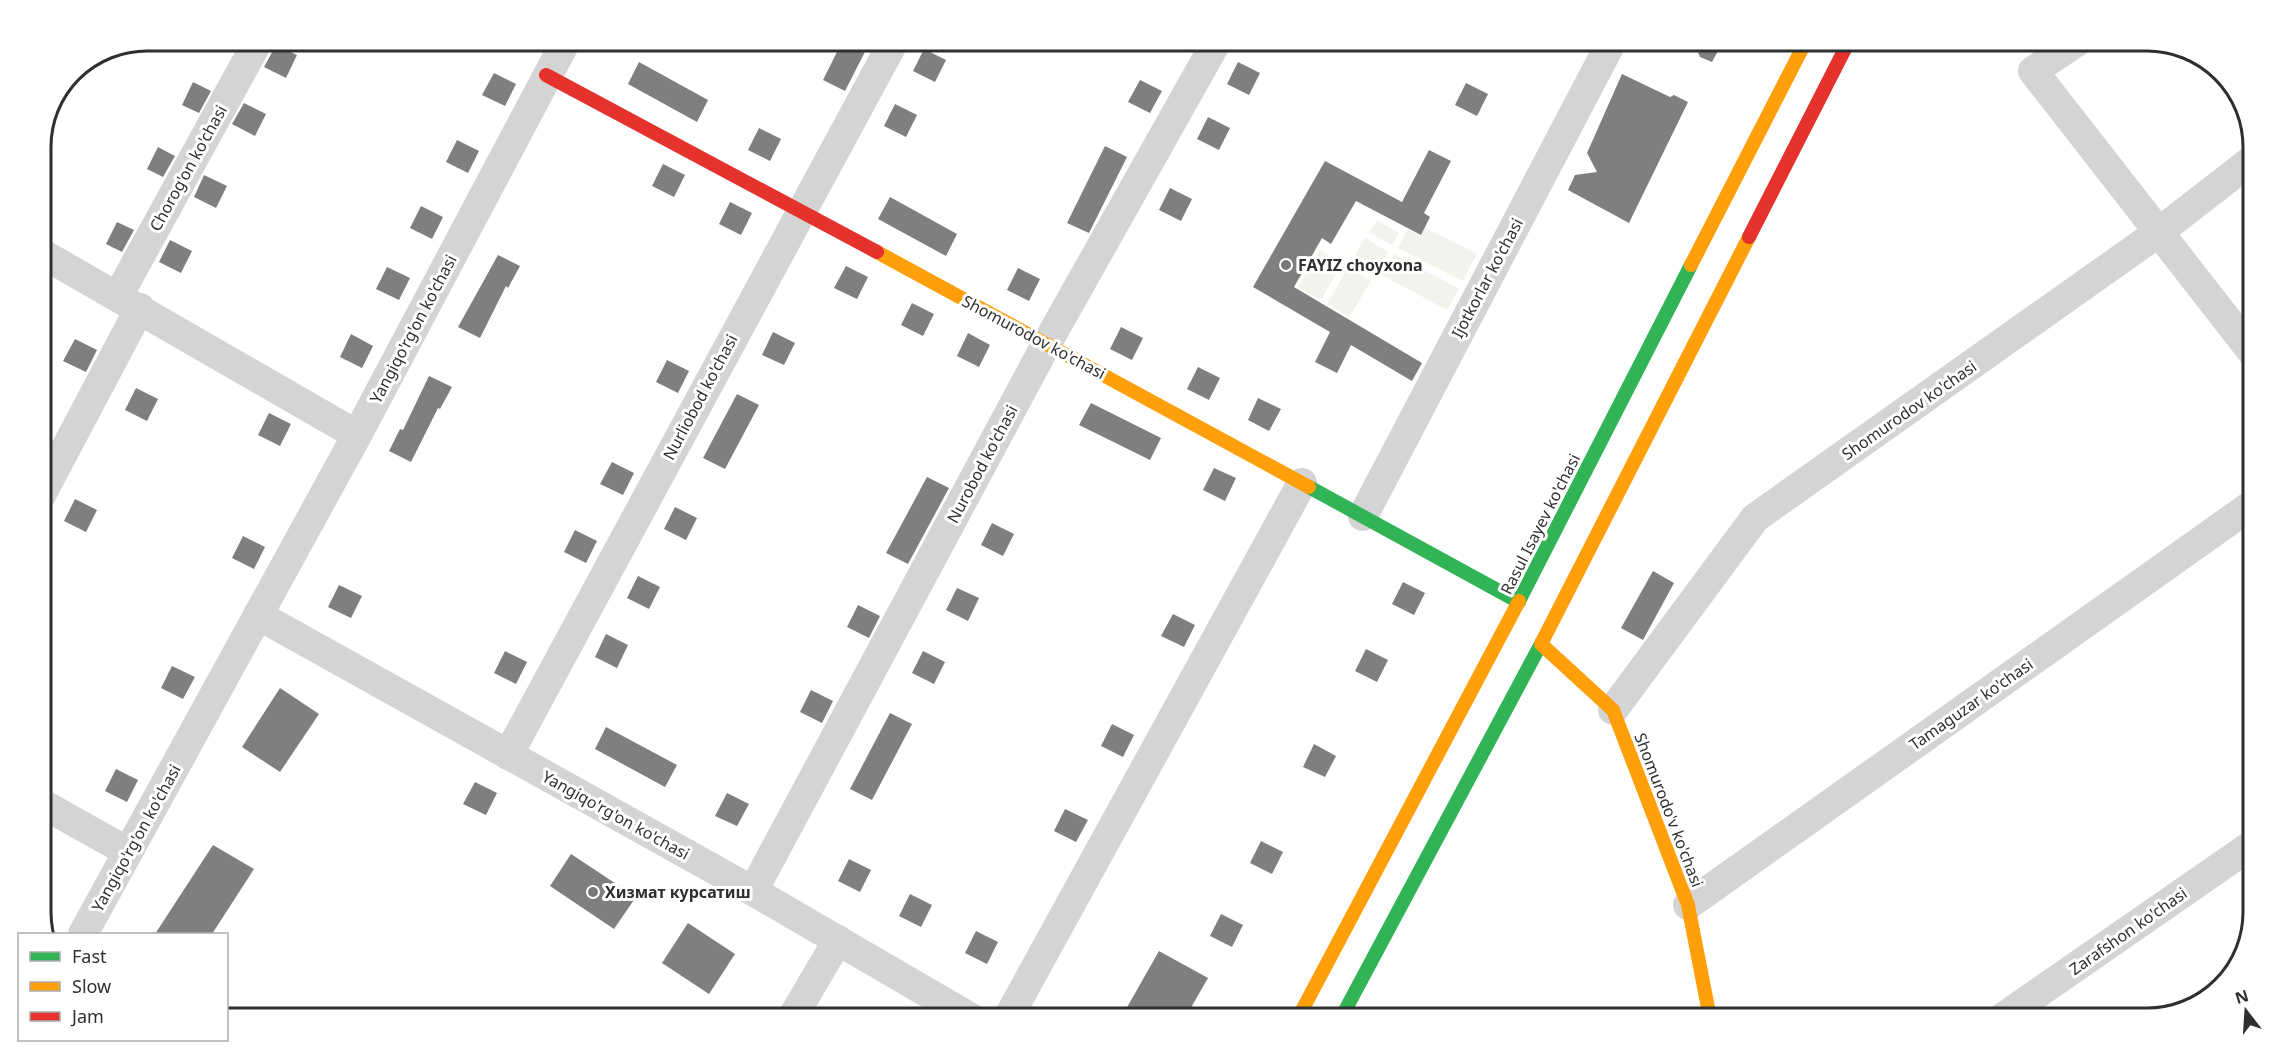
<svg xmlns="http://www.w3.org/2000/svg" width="2294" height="1059" font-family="'Noto Sans',sans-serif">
<rect width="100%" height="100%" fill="#fff"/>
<g fill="#f0f4ed">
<path d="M 1377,220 L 1399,233 L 1392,245 L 1369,232 Z"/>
<path d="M 1425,228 L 1477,254 L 1463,281 L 1398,248 L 1408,229 L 1421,235 Z"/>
<path d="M 1365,238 L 1388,252 L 1378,268 L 1355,255 Z"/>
<path d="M 1320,250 L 1342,264 L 1321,300 L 1298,287 Z"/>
<path d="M 1394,254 L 1459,289 L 1447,310 L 1382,275 Z"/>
<path d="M 1348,267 L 1371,281 L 1349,317 L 1327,304 Z"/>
</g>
<g fill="#7f7f7f">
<path d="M 843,40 L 871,40 L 845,91 L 823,80 Z"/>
<path d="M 1693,40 L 1715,40 L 1718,51 L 1712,62 L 1700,57 Z"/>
<path d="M 276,45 L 297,55 L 286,78 L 264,67 Z"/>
<path d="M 924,49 L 946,60 L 935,82 L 913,71 Z"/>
<path d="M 639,62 L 708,100 L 697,122 L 628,84 Z"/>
<path d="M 1238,62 L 1260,73 L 1249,95 L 1227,84 Z"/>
<path d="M 494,73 L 516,84 L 505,106 L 482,95 Z"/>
<path d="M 1622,74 L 1670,97 L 1674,95 L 1688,102 L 1629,223 L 1568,190 L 1575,175 L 1597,172 L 1587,153 Z"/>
<path d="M 1140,80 L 1162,91 L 1150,113 L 1128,102 Z"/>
<path d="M 193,82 L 211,91 L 199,113 L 182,105 Z"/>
<path d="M 1466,83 L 1488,94 L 1477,116 L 1455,105 Z"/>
<path d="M 244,103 L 266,114 L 255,136 L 232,124 Z"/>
<path d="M 895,104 L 917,115 L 906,137 L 884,126 Z"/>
<path d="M 1208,117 L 1230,128 L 1219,150 L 1197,139 Z"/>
<path d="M 759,128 L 781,139 L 770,161 L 748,150 Z"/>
<path d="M 457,140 L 479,151 L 468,173 L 446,162 Z"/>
<path d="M 1105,146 L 1127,157 L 1089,233 L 1067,223 Z"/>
<path d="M 158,147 L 175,156 L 163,177 L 147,169 Z"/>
<path d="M 1429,150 L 1451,161 L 1424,213 L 1430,217 L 1421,235 L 1356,201 L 1331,244 L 1322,238 L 1294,287 L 1422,363 L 1412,381 L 1351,345 L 1337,373 L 1315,362 L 1330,332 L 1253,287 L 1325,161 L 1402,202 Z"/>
<path d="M 663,164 L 685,175 L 674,197 L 652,186 Z"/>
<path d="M 204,175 L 227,186 L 216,208 L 194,197 Z"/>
<path d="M 1170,188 L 1192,199 L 1181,221 L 1159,210 Z"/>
<path d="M 890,197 L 957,234 L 946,256 L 878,219 Z"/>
<path d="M 730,202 L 752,213 L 741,235 L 719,224 Z"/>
<path d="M 421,206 L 443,217 L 432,239 L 410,228 Z"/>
<path d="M 117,222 L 134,230 L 122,252 L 106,244 Z"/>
<path d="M 170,240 L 192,251 L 181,273 L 159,262 Z"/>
<path d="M 498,255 L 520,266 L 508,288 L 506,286 L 480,338 L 458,327 Z"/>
<path d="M 846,266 L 868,277 L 857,299 L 834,288 Z"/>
<path d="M 387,267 L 410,278 L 399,300 L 376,289 Z"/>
<path d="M 1018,268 L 1040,279 L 1029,301 L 1007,290 Z"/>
<path d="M 912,303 L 934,314 L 923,336 L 901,325 Z"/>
<path d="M 1121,327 L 1143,338 L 1132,360 L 1110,349 Z"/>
<path d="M 773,332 L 795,343 L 784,365 L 762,355 Z"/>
<path d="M 968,333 L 990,345 L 979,367 L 957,356 Z"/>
<path d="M 351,334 L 373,346 L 362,368 L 340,357 Z"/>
<path d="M 75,339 L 97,350 L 86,372 L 63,361 Z"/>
<path d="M 667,360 L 689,371 L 678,393 L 656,382 Z"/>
<path d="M 1198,367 L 1220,378 L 1209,400 L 1187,389 Z"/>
<path d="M 429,376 L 452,387 L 440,409 L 438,408 L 411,462 L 389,451 L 400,429 L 403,430 Z"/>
<path d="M 136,388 L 158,399 L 147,421 L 125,410 Z"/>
<path d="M 737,394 L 759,405 L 725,469 L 703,458 Z"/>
<path d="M 1258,398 L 1281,409 L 1269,431 L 1248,420 Z"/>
<path d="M 1091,403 L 1161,438 L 1150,460 L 1079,425 Z"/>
<path d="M 269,413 L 291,424 L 280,446 L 258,435 Z"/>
<path d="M 612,462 L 634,473 L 623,495 L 600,484 Z"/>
<path d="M 1214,468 L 1236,478 L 1225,501 L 1203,490 Z"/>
<path d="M 927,477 L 949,488 L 908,564 L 886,553 Z"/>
<path d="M 75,499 L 97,510 L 86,532 L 64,521 Z"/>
<path d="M 675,507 L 697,518 L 686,540 L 664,529 Z"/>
<path d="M 992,523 L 1014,534 L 1003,556 L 981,545 Z"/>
<path d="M 575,530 L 597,541 L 586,563 L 564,552 Z"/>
<path d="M 243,536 L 265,547 L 254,569 L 232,558 Z"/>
<path d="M 1653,571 L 1674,583 L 1643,640 L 1621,628 Z"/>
<path d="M 638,576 L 660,587 L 649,609 L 627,598 Z"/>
<path d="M 1403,582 L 1425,593 L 1414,615 L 1392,604 Z"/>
<path d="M 339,585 L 362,596 L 351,618 L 328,607 Z"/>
<path d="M 957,588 L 979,598 L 968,621 L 946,610 Z"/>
<path d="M 858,605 L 880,616 L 869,638 L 847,627 Z"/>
<path d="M 1173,614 L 1195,625 L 1184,647 L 1161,636 Z"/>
<path d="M 606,634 L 628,645 L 617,668 L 595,657 Z"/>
<path d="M 1366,649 L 1388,660 L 1377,682 L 1355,671 Z"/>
<path d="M 505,651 L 527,662 L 516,684 L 494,673 Z"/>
<path d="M 923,651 L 945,662 L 934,684 L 912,673 Z"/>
<path d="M 172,666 L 195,677 L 183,699 L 161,688 Z"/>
<path d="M 280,688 L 319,714 L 280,772 L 242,747 Z"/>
<path d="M 811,690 L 833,701 L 822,723 L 800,712 Z"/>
<path d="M 890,713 L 912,724 L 872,800 L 850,789 Z"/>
<path d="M 1112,724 L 1134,735 L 1123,757 L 1101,746 Z"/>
<path d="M 606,727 L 677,765 L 665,787 L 595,749 Z"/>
<path d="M 1314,744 L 1336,756 L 1325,777 L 1303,767 Z"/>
<path d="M 116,769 L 138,780 L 127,802 L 105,791 Z"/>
<path d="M 475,782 L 497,793 L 486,815 L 463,804 Z"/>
<path d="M 727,793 L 749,804 L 737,826 L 715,816 Z"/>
<path d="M 1065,809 L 1088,820 L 1076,842 L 1054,831 Z"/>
<path d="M 1261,841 L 1283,852 L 1272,874 L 1250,863 Z"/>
<path d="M 213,845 L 254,869 L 212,934 L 155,934 Z"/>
<path d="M 571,854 L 636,897 L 614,929 L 550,886 Z"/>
<path d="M 849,859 L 871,870 L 860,892 L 838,881 Z"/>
<path d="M 910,894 L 932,905 L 921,927 L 899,916 Z"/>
<path d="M 1221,914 L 1243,925 L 1232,947 L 1210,936 Z"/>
<path d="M 688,923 L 735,954 L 709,994 L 662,963 Z"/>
<path d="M 976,931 L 998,942 L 987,964 L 965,953 Z"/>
<path d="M 1159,951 L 1208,978 L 1185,1018 L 1121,1018 Z"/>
</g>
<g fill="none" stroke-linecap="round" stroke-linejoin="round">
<path stroke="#d4d4d4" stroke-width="4" stroke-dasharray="3 3" stroke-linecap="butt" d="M 1878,48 L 1882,41"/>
<g stroke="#d4d4d4" stroke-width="30">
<path d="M 2078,41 L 2033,71 L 2253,353"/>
<path d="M 41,253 L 357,435"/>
<path d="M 118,296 L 258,41"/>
<path d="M 41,495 L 140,308"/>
<path d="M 1363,516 L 1612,41"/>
<path d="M 258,615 L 753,891 L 971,1018"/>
<path d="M 1613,710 L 1755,518 L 2159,232 L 2253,159"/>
<path d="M 508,755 L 894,41"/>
<path d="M 41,803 L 128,852"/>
<path d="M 753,891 L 1047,343 L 1217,41"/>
<path d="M 1688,905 L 2253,504"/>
<path d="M 83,934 L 357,435 L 566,41"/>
<path d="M 792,1018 L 838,940"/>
<path d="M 1008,1018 L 1302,483"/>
<path d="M 2002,1018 L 2253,844"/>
</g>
<g stroke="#30b455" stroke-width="14">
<path d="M 1309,487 L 1519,602"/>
<path d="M 1519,601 L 1691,265"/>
<path d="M 1341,1018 L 1542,642"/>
</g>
<g stroke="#ff9f0a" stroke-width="14">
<path d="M 877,252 L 1309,487"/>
<path d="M 1691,265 L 1806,41"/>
<path d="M 1542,642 L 1749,237"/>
<path d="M 1541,644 L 1613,710 L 1688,905 L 1710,1018"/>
<path d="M 1298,1018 L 1519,601"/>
</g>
<g stroke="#e5322d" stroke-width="14">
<path d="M 546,75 L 877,252"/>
<path d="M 1749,237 L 1849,41"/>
</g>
</g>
<g fill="#787878" stroke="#fff" stroke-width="2">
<circle cx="1286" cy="265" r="6"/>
<circle cx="593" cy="892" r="6"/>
</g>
<g text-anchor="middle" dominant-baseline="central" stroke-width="6" stroke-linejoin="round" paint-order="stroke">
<g font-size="16" fill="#2f2f2f" stroke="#fff">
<text transform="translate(188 168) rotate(-61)">Chorog'on ko'chasi</text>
<text transform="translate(1487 278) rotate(-62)">Ijotkorlar ko'chasi</text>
<text transform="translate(413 329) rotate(-62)">Yangiqo'rg'on ko'chasi</text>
<text transform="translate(1034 337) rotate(28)">Shomurodov ko'chasi</text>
<text transform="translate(700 397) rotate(-62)">Nurliobod ko'chasi</text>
<text transform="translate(1909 410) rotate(-35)">Shomurodov ko'chasi</text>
<text transform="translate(982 464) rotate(-62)">Nurobod ko'chasi</text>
<text transform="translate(1540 524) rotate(-63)">Rasul Isayev ko'chasi</text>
<text transform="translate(1971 704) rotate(-35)">Tamaguzar ko'chasi</text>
<text transform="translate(1669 810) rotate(69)">Shomurodo'v ko'chasi</text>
<text transform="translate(616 815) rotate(29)">Yangiqo'rg'on ko'chasi</text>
<text transform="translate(136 838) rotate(-61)">Yangiqo'rg'on ko'chasi</text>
<text transform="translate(2128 931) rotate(-35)">Zarafshon ko'chasi</text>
</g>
<g font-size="16" font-weight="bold" fill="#2f2f2f" stroke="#fff" text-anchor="start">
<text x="1298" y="265">FAYIZ choyxona</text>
<text x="605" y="892">Хизмат курсатиш</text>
</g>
</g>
<path d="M0 0H2294V1059H0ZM147 51H2147A96 96 0 0 1 2243 147V912A96 96 0 0 1 2147 1008H147A96 96 0 0 1 51 912V147A96 96 0 0 1 147 51Z" fill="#fff" fill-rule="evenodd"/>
<path fill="none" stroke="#2f2f2f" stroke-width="3" d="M147 51H2147A96 96 0 0 1 2243 147V912A96 96 0 0 1 2147 1008H147A96 96 0 0 1 51 912V147A96 96 0 0 1 147 51Z"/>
<rect x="18" y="933" width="210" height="108" fill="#ffffff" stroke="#acacac" stroke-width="1.5"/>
<rect x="30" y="952" width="30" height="9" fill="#30b455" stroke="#acacac" stroke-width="1.5"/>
<text x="72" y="963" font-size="18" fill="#2f2f2f">Fast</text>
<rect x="30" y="982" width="30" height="9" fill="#ff9f0a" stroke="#acacac" stroke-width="1.5"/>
<text x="72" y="993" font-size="18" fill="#2f2f2f">Slow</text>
<rect x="30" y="1012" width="30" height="9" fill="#e5322d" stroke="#acacac" stroke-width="1.5"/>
<text x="72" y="1023" font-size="18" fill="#2f2f2f">Jam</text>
<g transform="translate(2246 1011) rotate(343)" stroke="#ffffff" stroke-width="4.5" paint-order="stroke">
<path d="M0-4.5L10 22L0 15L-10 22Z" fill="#2f2f2f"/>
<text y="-9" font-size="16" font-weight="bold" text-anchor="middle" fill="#2f2f2f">N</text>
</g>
</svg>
